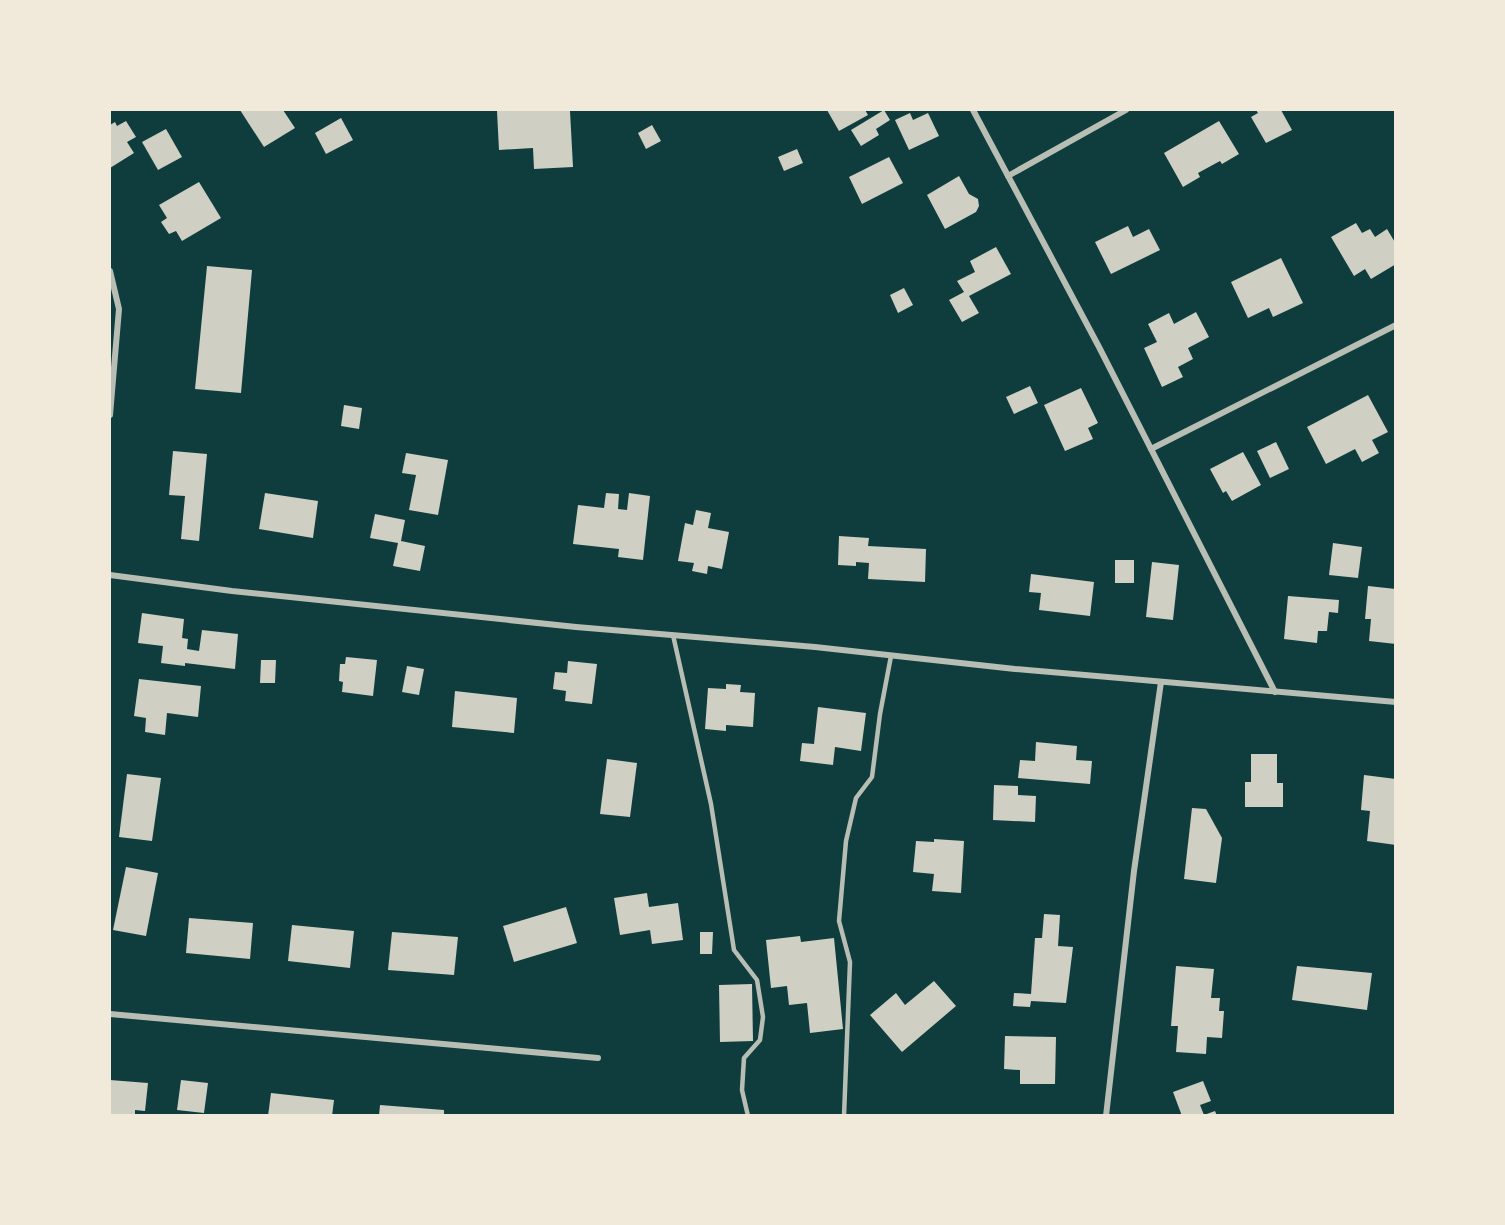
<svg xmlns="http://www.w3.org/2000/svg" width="1505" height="1225" font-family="'Titillium Web',sans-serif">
<rect width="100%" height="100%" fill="#0f3d3e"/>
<g fill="#cfcfc3">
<path d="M 240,110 L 283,110 L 295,128 L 264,147 Z"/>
<path d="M 512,110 L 570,111 L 573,167 L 534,169 L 533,148 L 499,150 L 497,111 Z"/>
<path d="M 827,110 L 865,110 L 868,115 L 839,131 Z"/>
<path d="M 884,110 L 890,120 L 876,129 L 879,135 L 861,146 L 851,130 Z"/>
<path d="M 1256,110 L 1281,110 L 1292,130 L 1266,143 L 1251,117 L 1258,113 Z"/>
<path d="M 910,113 L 913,120 L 928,113 L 939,136 L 909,150 L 895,120 Z"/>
<path d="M 341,118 L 353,140 L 326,154 L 315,133 Z"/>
<path d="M 126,121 L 136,137 L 127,142 L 134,153 L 110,168 L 110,125 L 115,122 L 117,126 Z"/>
<path d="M 1219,121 L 1239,154 L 1222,164 L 1220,161 L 1198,173 L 1200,177 L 1183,187 L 1164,153 Z"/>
<path d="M 652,125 L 661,141 L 646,149 L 638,133 Z"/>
<path d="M 166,129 L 182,157 L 158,170 L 142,142 Z"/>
<path d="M 797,149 L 803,163 L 784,171 L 778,157 Z"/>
<path d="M 889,157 L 903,183 L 862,204 L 849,177 Z"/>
<path d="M 959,176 L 969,194 L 978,199 L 979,206 L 976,212 L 945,229 L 927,195 Z"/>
<path d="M 199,182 L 221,218 L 182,241 L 176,231 L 169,234 L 161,222 L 167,218 L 159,205 Z"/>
<path d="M 1356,223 L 1362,233 L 1370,229 L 1375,237 L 1387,229 L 1396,244 L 1396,264 L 1371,279 L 1365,269 L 1354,276 L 1331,237 Z"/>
<path d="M 1128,226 L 1133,237 L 1149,229 L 1160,250 L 1111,274 L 1095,242 Z"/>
<path d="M 996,247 L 1011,274 L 969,296 L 979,313 L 962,322 L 949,300 L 964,292 L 957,281 L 975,272 L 970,261 Z"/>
<path d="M 1281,258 L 1303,303 L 1273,317 L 1269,308 L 1248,318 L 1231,282 Z"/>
<path d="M 207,266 L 252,270 L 241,393 L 195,389 Z"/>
<path d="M 904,288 L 913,305 L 898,313 L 890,295 Z"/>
<path d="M 1196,312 L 1209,337 L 1188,348 L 1193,359 L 1178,367 L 1183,377 L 1162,387 L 1144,348 L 1157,342 L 1148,324 L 1169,313 L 1174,324 Z"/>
<path d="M 1030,386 L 1038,403 L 1014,414 L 1006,397 Z"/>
<path d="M 1081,388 L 1098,423 L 1088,428 L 1093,439 L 1065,451 L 1044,405 Z"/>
<path d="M 1368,395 L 1388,432 L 1372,440 L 1379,453 L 1362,462 L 1355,449 L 1326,464 L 1307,427 Z"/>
<path d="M 344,405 L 362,408 L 359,429 L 341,426 Z"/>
<path d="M 1276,442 L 1289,469 L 1270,478 L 1257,451 Z"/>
<path d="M 173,451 L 207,454 L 199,541 L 181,539 L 185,496 L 169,495 Z"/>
<path d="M 1243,452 L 1261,485 L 1232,501 L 1226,491 L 1223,493 L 1210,469 Z"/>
<path d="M 406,453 L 448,460 L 438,515 L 409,510 L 416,475 L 402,473 Z"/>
<path d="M 265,493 L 318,501 L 313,538 L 259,529 Z"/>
<path d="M 606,493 L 619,494 L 618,509 L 627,510 L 629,493 L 650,496 L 643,560 L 618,557 L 619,549 L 573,544 L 578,505 L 604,508 Z"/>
<path d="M 696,510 L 711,513 L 708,528 L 729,532 L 722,569 L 708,566 L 707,574 L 692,571 L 694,563 L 678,561 L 685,523 L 693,525 Z"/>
<path d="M 375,514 L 405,520 L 401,541 L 425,546 L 420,571 L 393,566 L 398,543 L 370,538 Z"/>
<path d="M 839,536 L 869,538 L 868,546 L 926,549 L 925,582 L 868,579 L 869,563 L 856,562 L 856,566 L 838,565 Z"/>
<path d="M 1333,543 L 1362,547 L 1358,578 L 1329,575 Z"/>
<rect x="1115" y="560" width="19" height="23"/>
<path d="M 1152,562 L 1179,565 L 1173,620 L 1146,617 Z"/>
<path d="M 1031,574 L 1094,582 L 1090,616 L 1039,610 L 1041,593 L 1029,592 Z"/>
<path d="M 1368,586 L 1396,589 L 1396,644 L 1369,641 L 1371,619 L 1365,619 Z"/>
<path d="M 1288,596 L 1339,600 L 1338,613 L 1329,612 L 1327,631 L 1318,631 L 1317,643 L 1284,639 Z"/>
<path d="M 142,613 L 184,619 L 182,638 L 188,639 L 187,649 L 199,651 L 202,630 L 238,634 L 235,669 L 185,663 L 185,666 L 161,663 L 163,646 L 138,643 Z"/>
<path d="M 346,657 L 377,660 L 373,696 L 342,692 L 343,682 L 339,681 L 340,664 L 345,664 Z"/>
<path d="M 261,660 L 276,660 L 275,683 L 260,683 Z"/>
<path d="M 568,661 L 597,664 L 592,704 L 565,701 L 566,691 L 553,689 L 555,672 L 567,673 Z"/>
<path d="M 407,666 L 424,669 L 419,695 L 402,692 Z"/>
<path d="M 139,679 L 201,686 L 198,717 L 167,713 L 165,735 L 145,732 L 146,718 L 134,716 Z"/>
<path d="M 726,684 L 741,685 L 740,692 L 755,693 L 753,727 L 726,725 L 726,731 L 705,729 L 708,688 L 726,689 Z"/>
<path d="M 455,691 L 517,698 L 514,733 L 452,727 Z"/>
<path d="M 818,707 L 866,713 L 861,751 L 835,747 L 833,765 L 800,761 L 802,743 L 814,744 Z"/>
<path d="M 1036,742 L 1077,746 L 1076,760 L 1092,761 L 1090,784 L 1018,778 L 1020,760 L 1035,761 Z"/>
<path d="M 1251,754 L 1277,754 L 1277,783 L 1283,783 L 1283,807 L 1245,807 L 1245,782 L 1251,782 Z"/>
<path d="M 607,759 L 637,763 L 630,817 L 600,814 Z"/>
<path d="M 127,774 L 161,778 L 152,841 L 119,837 Z"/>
<path d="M 1364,775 L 1396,779 L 1396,845 L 1367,841 L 1370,811 L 1361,810 Z"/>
<path d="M 994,785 L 1018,786 L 1018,795 L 1036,796 L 1035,822 L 993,820 Z"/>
<path d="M 1192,808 L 1206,809 L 1222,838 L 1216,883 L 1184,879 Z"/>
<path d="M 934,839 L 964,841 L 961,893 L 932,891 L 934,874 L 913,872 L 916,841 L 934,842 Z"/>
<path d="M 126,867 L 158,873 L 146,936 L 113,930 Z"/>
<path d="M 647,893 L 649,907 L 678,903 L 683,940 L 652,944 L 650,930 L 620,935 L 614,898 Z"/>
<path d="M 566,907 L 577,943 L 514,962 L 503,926 Z"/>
<path d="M 1044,914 L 1060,915 L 1058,946 L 1073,947 L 1066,1003 L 1031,1001 L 1030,1007 L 1013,1006 L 1014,993 L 1031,994 L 1035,938 L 1042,938 Z"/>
<path d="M 189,918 L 253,923 L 250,959 L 186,953 Z"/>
<path d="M 292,925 L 354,931 L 350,968 L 288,961 Z"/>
<path d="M 392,932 L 458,937 L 454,975 L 388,970 Z"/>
<path d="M 700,932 L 713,932 L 712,954 L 700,954 Z"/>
<path d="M 800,936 L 801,942 L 834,938 L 843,1029 L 810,1033 L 807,1003 L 789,1005 L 787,986 L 771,988 L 766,940 Z"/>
<path d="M 1176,966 L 1214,969 L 1211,998 L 1220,998 L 1219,1011 L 1224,1011 L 1222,1038 L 1207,1037 L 1206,1054 L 1176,1052 L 1178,1026 L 1171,1026 Z"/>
<path d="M 1297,966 L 1372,973 L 1367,1010 L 1292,1000 Z"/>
<path d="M 934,981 L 956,1006 L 902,1052 L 870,1015 L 896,993 L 905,1005 Z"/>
<path d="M 752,984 L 753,1041 L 720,1042 L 719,985 Z"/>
<path d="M 1005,1036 L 1056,1037 L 1055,1084 L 1020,1084 L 1020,1070 L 1004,1069 Z"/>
<path d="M 110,1080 L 148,1083 L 145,1111 L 135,1110 L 135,1116 L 110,1116 Z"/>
<path d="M 181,1080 L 208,1083 L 204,1113 L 177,1110 Z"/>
<path d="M 1203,1081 L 1211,1101 L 1200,1105 L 1204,1115 L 1215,1111 L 1217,1116 L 1182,1116 L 1173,1092 Z"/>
<path d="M 271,1093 L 334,1100 L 332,1116 L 268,1116 Z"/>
<path d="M 380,1105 L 444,1110 L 444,1116 L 379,1116 Z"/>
</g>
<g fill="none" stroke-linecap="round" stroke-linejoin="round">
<g stroke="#b8beb3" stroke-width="4.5">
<path d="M 673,635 L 711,804 L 734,950 L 757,980 L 763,1017 L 760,1040 L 744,1058 L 742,1090 L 748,1116"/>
<path d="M 844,1116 L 850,962 L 839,921 L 846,841 L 856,798 L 872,777 L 880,714 L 891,656"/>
</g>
<g stroke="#b8beb3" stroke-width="6">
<path d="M 973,110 L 1099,347 L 1275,692"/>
<path d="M 1008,176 L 1126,110"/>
<path d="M 110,271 L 119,309 L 110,415"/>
<path d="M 1151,449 L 1396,325"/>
<path d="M 110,575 L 232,591 L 576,627 L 815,647 L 1015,669 L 1396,702"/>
<path d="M 110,1014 L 598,1058"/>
<path d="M 1106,1116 L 1134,871 L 1161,682"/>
</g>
</g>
<rect width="1505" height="1225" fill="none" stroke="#f1e9da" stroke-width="222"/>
</svg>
